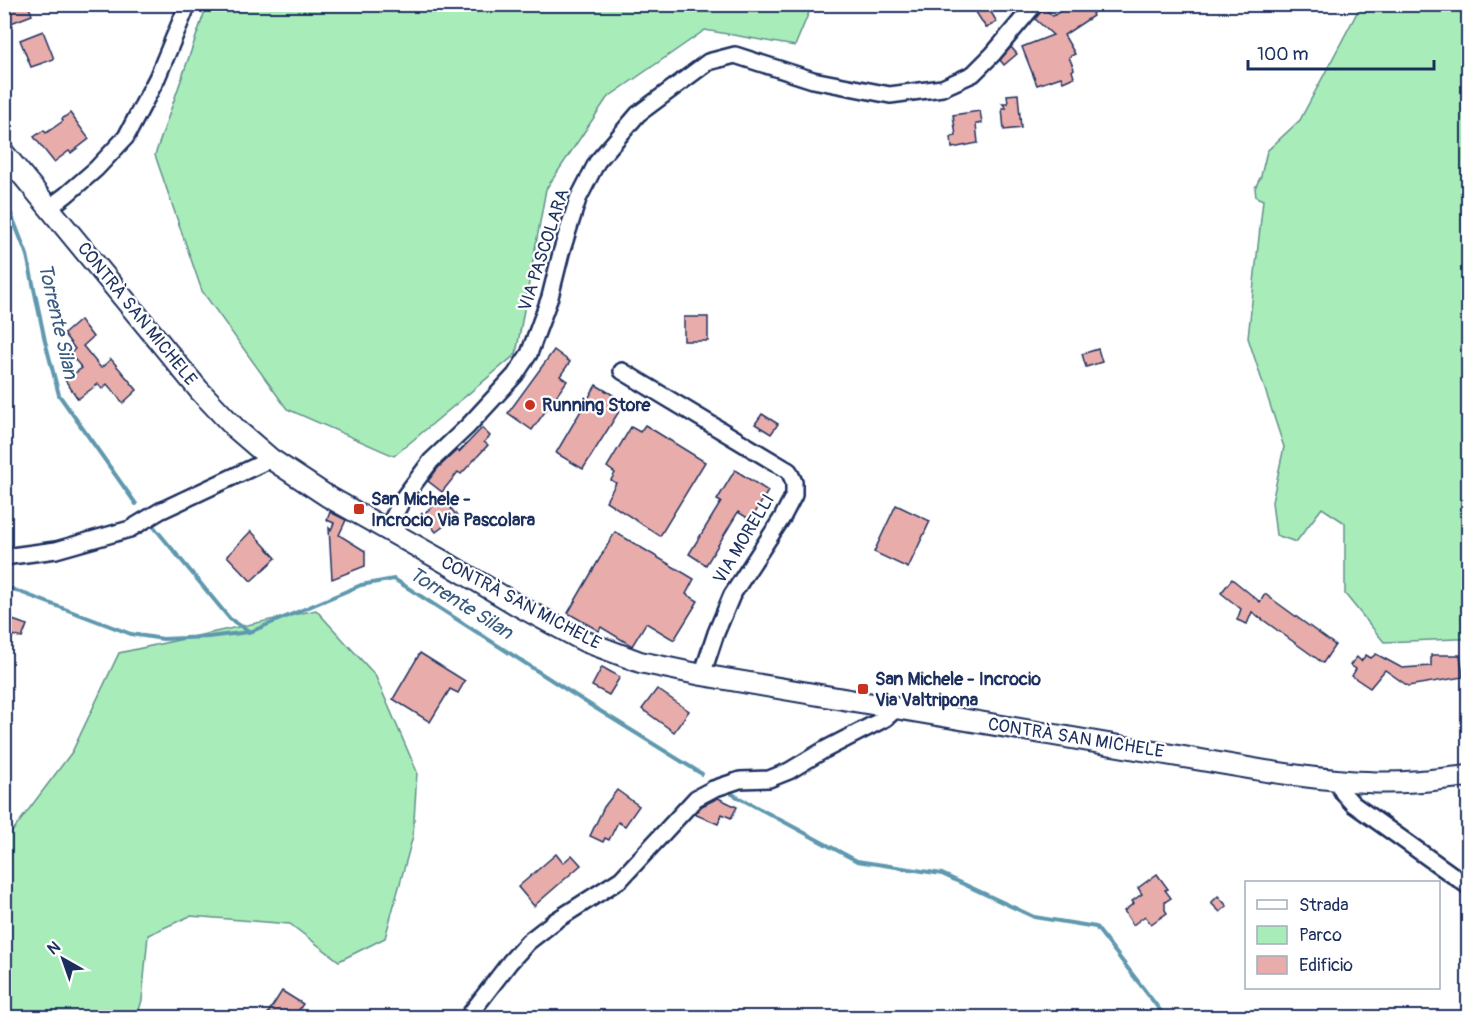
<svg xmlns="http://www.w3.org/2000/svg" width="1473" height="1022" font-family="Pangolin,sans-serif">
<rect width="100%" height="100%" fill="#fff"/>
<filter id="ink" filterUnits="userSpaceOnUse"><feTurbulence type="fractalNoise" baseFrequency=".0167" numOctaves="2"/><feDisplacementMap in="SourceGraphic" scale="12" xChannelSelector="R" yChannelSelector="G"/><feConvolveMatrix kernelMatrix="1 2 1 2 8 2 1 2 1" color-interpolation-filters="sRGB"/></filter>
<g filter="url(#ink)">
<g fill="#a8edb9" stroke="#628e8c" stroke-width="1.5">
<path d="M 207,5 L 207,4 L 812,5 L 795,46 L 705,30 L 607,98 L 546,189 L 516,354 L 394,456 L 287,409 L 202,291 L 155,155 Z"/>
<path d="M 1361,5 L 1468,5 L 1468,639 L 1456,639 L 1384,642 L 1345,594 L 1345,523 L 1322,508 L 1296,542 L 1276,535 L 1272,502 L 1284,447 L 1248,338 L 1263,200 L 1256,197 L 1255,188 L 1261,176 L 1267,151 L 1300,120 Z"/>
<path d="M 316,610 L 375,675 L 417,772 L 413,836 L 385,938 L 339,961 L 290,924 L 190,916 L 148,935 L 142,1000 L 137,1017 L 5,1017 L 5,841 L 72,752 L 119,653 Z"/>
</g>
<g fill="none" stroke-linecap="round" stroke-linejoin="round">
<g stroke="#5f98ae" stroke-width="4">
<path d="M 4,196 L 27,255 L 45,341 L 59,395 L 136,504"/>
<path d="M 154,527 L 230,619 L 250,632 L 361,585 L 394,579 L 584,701 L 702,774"/>
<path d="M 4,586 L 131,634 L 163,639 L 208,637 L 249,632"/>
<path d="M 732,794 L 857,861 L 942,874 L 1034,917 L 1096,927 L 1166,1018"/>
</g>
</g>
<g fill="#e8adab" stroke="#1b2f5e" stroke-width="1.5">
<path d="M 4,4 L 28,4 L 32,15 L 11,23 Z"/>
<path d="M 981,4 L 986,4 L 997,22 L 986,28 L 974,9 Z"/>
<path d="M 1071,4 L 1089,4 L 1094,12 L 1092,14 L 1093,16 L 1064,35 L 1075,54 L 1069,57 L 1074,69 L 1072,71 L 1074,77 L 1063,82 L 1061,77 L 1037,85 L 1022,47 L 1053,35 L 1035,19 L 1044,8 L 1053,16 Z"/>
<path d="M 43,31 L 54,59 L 31,67 L 20,40 Z"/>
<path d="M 1011,47 L 1017,54 L 1004,65 L 1000,60 Z"/>
<path d="M 1018,94 L 1021,128 L 1004,130 L 1002,108 L 1006,108 L 1002,103 L 1008,103 L 1007,95 Z"/>
<path d="M 980,111 L 982,123 L 976,124 L 978,143 L 952,148 L 951,137 L 956,136 L 953,115 Z"/>
<path d="M 70,113 L 89,139 L 71,153 L 69,151 L 54,162 L 34,137 L 44,130 L 46,133 L 63,121 L 62,119 Z"/>
<rect x="684" y="317" width="24" height="24"/>
<path d="M 80,320 L 93,337 L 83,346 L 101,368 L 111,359 L 137,390 L 123,403 L 107,384 L 102,389 L 98,384 L 78,399 L 65,380 L 82,368 L 70,354 L 75,349 L 64,334 Z"/>
<path d="M 1098,349 L 1102,362 L 1086,367 L 1082,354 Z"/>
<path d="M 554,350 L 570,362 L 560,376 L 567,381 L 532,430 L 508,413 Z"/>
<path d="M 596,385 L 625,402 L 583,469 L 556,453 Z"/>
<path d="M 762,414 L 778,424 L 771,434 L 755,424 Z"/>
<path d="M 645,425 L 705,462 L 660,536 L 606,501 L 616,483 L 611,480 L 615,473 L 607,467 L 631,427 L 640,432 Z"/>
<path d="M 482,428 L 490,436 L 484,442 L 488,445 L 461,474 L 458,472 L 442,492 L 428,481 L 438,468 L 457,450 L 459,452 Z"/>
<path d="M 735,470 L 768,491 L 751,520 L 738,512 L 706,565 L 689,554 L 721,502 L 717,500 Z"/>
<path d="M 443,498 L 457,516 L 436,532 L 422,515 Z"/>
<path d="M 896,505 L 930,521 L 908,568 L 874,552 Z"/>
<path d="M 330,512 L 346,520 L 339,535 L 365,551 L 365,566 L 332,579 L 329,528 L 331,530 L 334,523 L 327,520 Z"/>
<path d="M 251,531 L 276,558 L 251,581 L 227,556 Z"/>
<path d="M 615,532 L 694,579 L 686,594 L 698,601 L 674,640 L 646,623 L 632,646 L 601,627 L 599,631 L 568,613 Z"/>
<path d="M 1232,579 L 1260,602 L 1265,594 L 1335,645 L 1323,663 L 1252,612 L 1247,624 L 1237,620 L 1241,609 L 1221,593 Z"/>
<path d="M 4,617 L 27,625 L 22,638 L 13,635 L 5,655 Z"/>
<path d="M 420,653 L 465,681 L 458,693 L 450,689 L 430,722 L 393,699 Z"/>
<path d="M 1376,654 L 1402,668 L 1431,666 L 1431,655 L 1460,655 L 1463,677 L 1408,686 L 1385,670 L 1370,688 L 1352,676 L 1356,669 L 1350,665 L 1357,657 L 1361,661 L 1366,655 L 1371,658 Z"/>
<path d="M 602,667 L 620,677 L 609,695 L 592,686 Z"/>
<path d="M 657,689 L 689,711 L 674,732 L 642,709 Z"/>
<path d="M 617,790 L 639,806 L 625,826 L 618,822 L 609,840 L 605,838 L 603,842 L 590,836 L 604,807 Z"/>
<path d="M 718,798 L 737,807 L 731,818 L 722,814 L 718,824 L 694,814 L 702,806 Z"/>
<path d="M 556,854 L 563,863 L 572,855 L 581,865 L 534,906 L 518,887 Z"/>
<path d="M 1157,874 L 1168,889 L 1165,890 L 1171,898 L 1165,902 L 1165,910 L 1167,913 L 1151,924 L 1145,916 L 1133,925 L 1124,911 L 1134,903 L 1132,901 L 1142,894 L 1138,888 Z"/>
<path d="M 1218,896 L 1227,906 L 1220,912 L 1211,903 Z"/>
<path d="M 282,991 L 303,1004 L 294,1017 L 276,1017 L 268,1013 Z"/>
</g>
<g fill="none" stroke-linecap="round" stroke-linejoin="round">
<defs>
<g id="minor">
<path d="M 50,207 L 66,195 L 96,169 L 126,137 L 157,78 L 188,4"/>
<path d="M 622,371 L 789,471 L 794,482 L 794,495 L 782,518 L 732,595 L 716,633 L 702,675"/>
<path d="M 387,529 L 404,497 L 431,461 L 468,426 L 515,375 L 529,354 L 550,297 L 561,253 L 578,199 L 597,162 L 638,114 L 708,62 L 735,55 L 813,80 L 890,95 L 942,88 L 973,74 L 993,54 L 1035,4"/>
<path d="M 4,557 L 56,550 L 130,529 L 160,511 L 271,459"/>
<path d="M 1336,780 L 1343,793 L 1353,804 L 1468,886"/>
<path d="M 467,1018 L 510,962 L 528,942 L 555,921 L 621,879 L 696,798 L 713,789 L 740,780 L 769,779 L 789,771 L 824,750 L 886,718 L 896,709"/>
</g>
<path id="major" d="M 4,153 L 199,390 L 236,429 L 271,459 L 327,496 L 450,565 L 517,605 L 584,641 L 640,662 L 702,675 L 1266,771 C 1299,776 1333,781 1367,782 C 1401,784 1435,780 1468,776"/>
</defs>
<use href="#minor" stroke="#1b2f5e" stroke-width="20"/>
<use href="#major" stroke="#1b2f5e" stroke-width="24"/>
<use href="#minor" stroke="#fff" stroke-width="15"/>
<use href="#major" stroke="#fff" stroke-width="20"/>
</g>
</g>
<g fill="#c8321e" stroke="#fff" stroke-width="2">
<circle cx="530" cy="405" r="6"/>
<rect x="353" y="503" width="12" height="12" rx="3"/>
<rect x="857" y="683" width="12" height="12" rx="3"/>
</g>
<g text-anchor="middle" dominant-baseline="central" stroke-width="4.5" stroke-linejoin="round" paint-order="stroke">
<g font-size="18" fill="#1b2f5e" stroke="#fff">
<text transform="translate(544 250) rotate(-72)">VIA PASCOLARA</text>
<text transform="translate(137 314) rotate(51)">CONTRÀ SAN MICHELE</text>
<text transform="translate(744 539) rotate(-59)">VIA MORELLI</text>
<text transform="translate(521 603) rotate(28)">CONTRÀ SAN MICHELE</text>
<text transform="translate(1076 738) rotate(9)">CONTRÀ SAN MICHELE</text>
</g>
<g font-size="18" font-weight="bold" fill="#1b2f5e" stroke="#fff" text-anchor="start">
<text x="542" y="405">Running Store</text>
<text x="371" y="499">San Michele -<tspan x="371" dy="21">Incrocio Via Pascolara</tspan></text>
<text x="875" y="679">San Michele - Incrocio<tspan x="875" dy="21">Via Valtripona</tspan></text>
</g>
<g font-size="20" font-style="italic" fill="#385b7f" stroke="#fff">
<text transform="translate(58 321) rotate(77)">Torrente Silan</text>
<text transform="translate(461 603) rotate(32)">Torrente Silan</text>
</g>
</g>
<rect width="1473" height="1022" fill="none" stroke="#fff" stroke-width="24"/>
<rect x="12" y="12" width="1449" height="998" fill="none" stroke="#1b2f5e" stroke-width="2" filter="url(#ink)"/>
<rect x="1245" y="881" width="195" height="108" fill="#ffffff" stroke="#a4acbf" stroke-width="1.5"/>
<rect x="1257" y="900" width="30" height="9" fill="#ffffff" stroke="#a4acbf" stroke-width="1.5"/>
<text x="1299" y="911" font-size="18" fill="#1b2f5e">Strada</text>
<rect x="1257" y="926" width="30" height="18" fill="#a8edb9" stroke="#a4acbf" stroke-width="1.5"/>
<text x="1299" y="941" font-size="18" fill="#1b2f5e">Parco</text>
<rect x="1257" y="956" width="30" height="18" fill="#e8adab" stroke="#a4acbf" stroke-width="1.5"/>
<text x="1299" y="971" font-size="18" fill="#1b2f5e">Edificio</text>
<g transform="translate(63 959) rotate(320)" stroke="#ffffff" stroke-width="4.5" paint-order="stroke">
<path d="M0-4.5L10 22L0 15L-10 22Z" fill="#1b2f5e"/>
<text y="-9" font-size="16" font-weight="bold" text-anchor="middle" fill="#1b2f5e">N</text>
</g>
<path d="M1248 60v9h186v-9" fill="none" stroke="#1b2f5e" stroke-width="3"/>
<text x="1257" y="60" font-size="18" fill="#1b2f5e" stroke="#ffffff" stroke-width="4.5" paint-order="stroke">100 m</text>
</svg>
